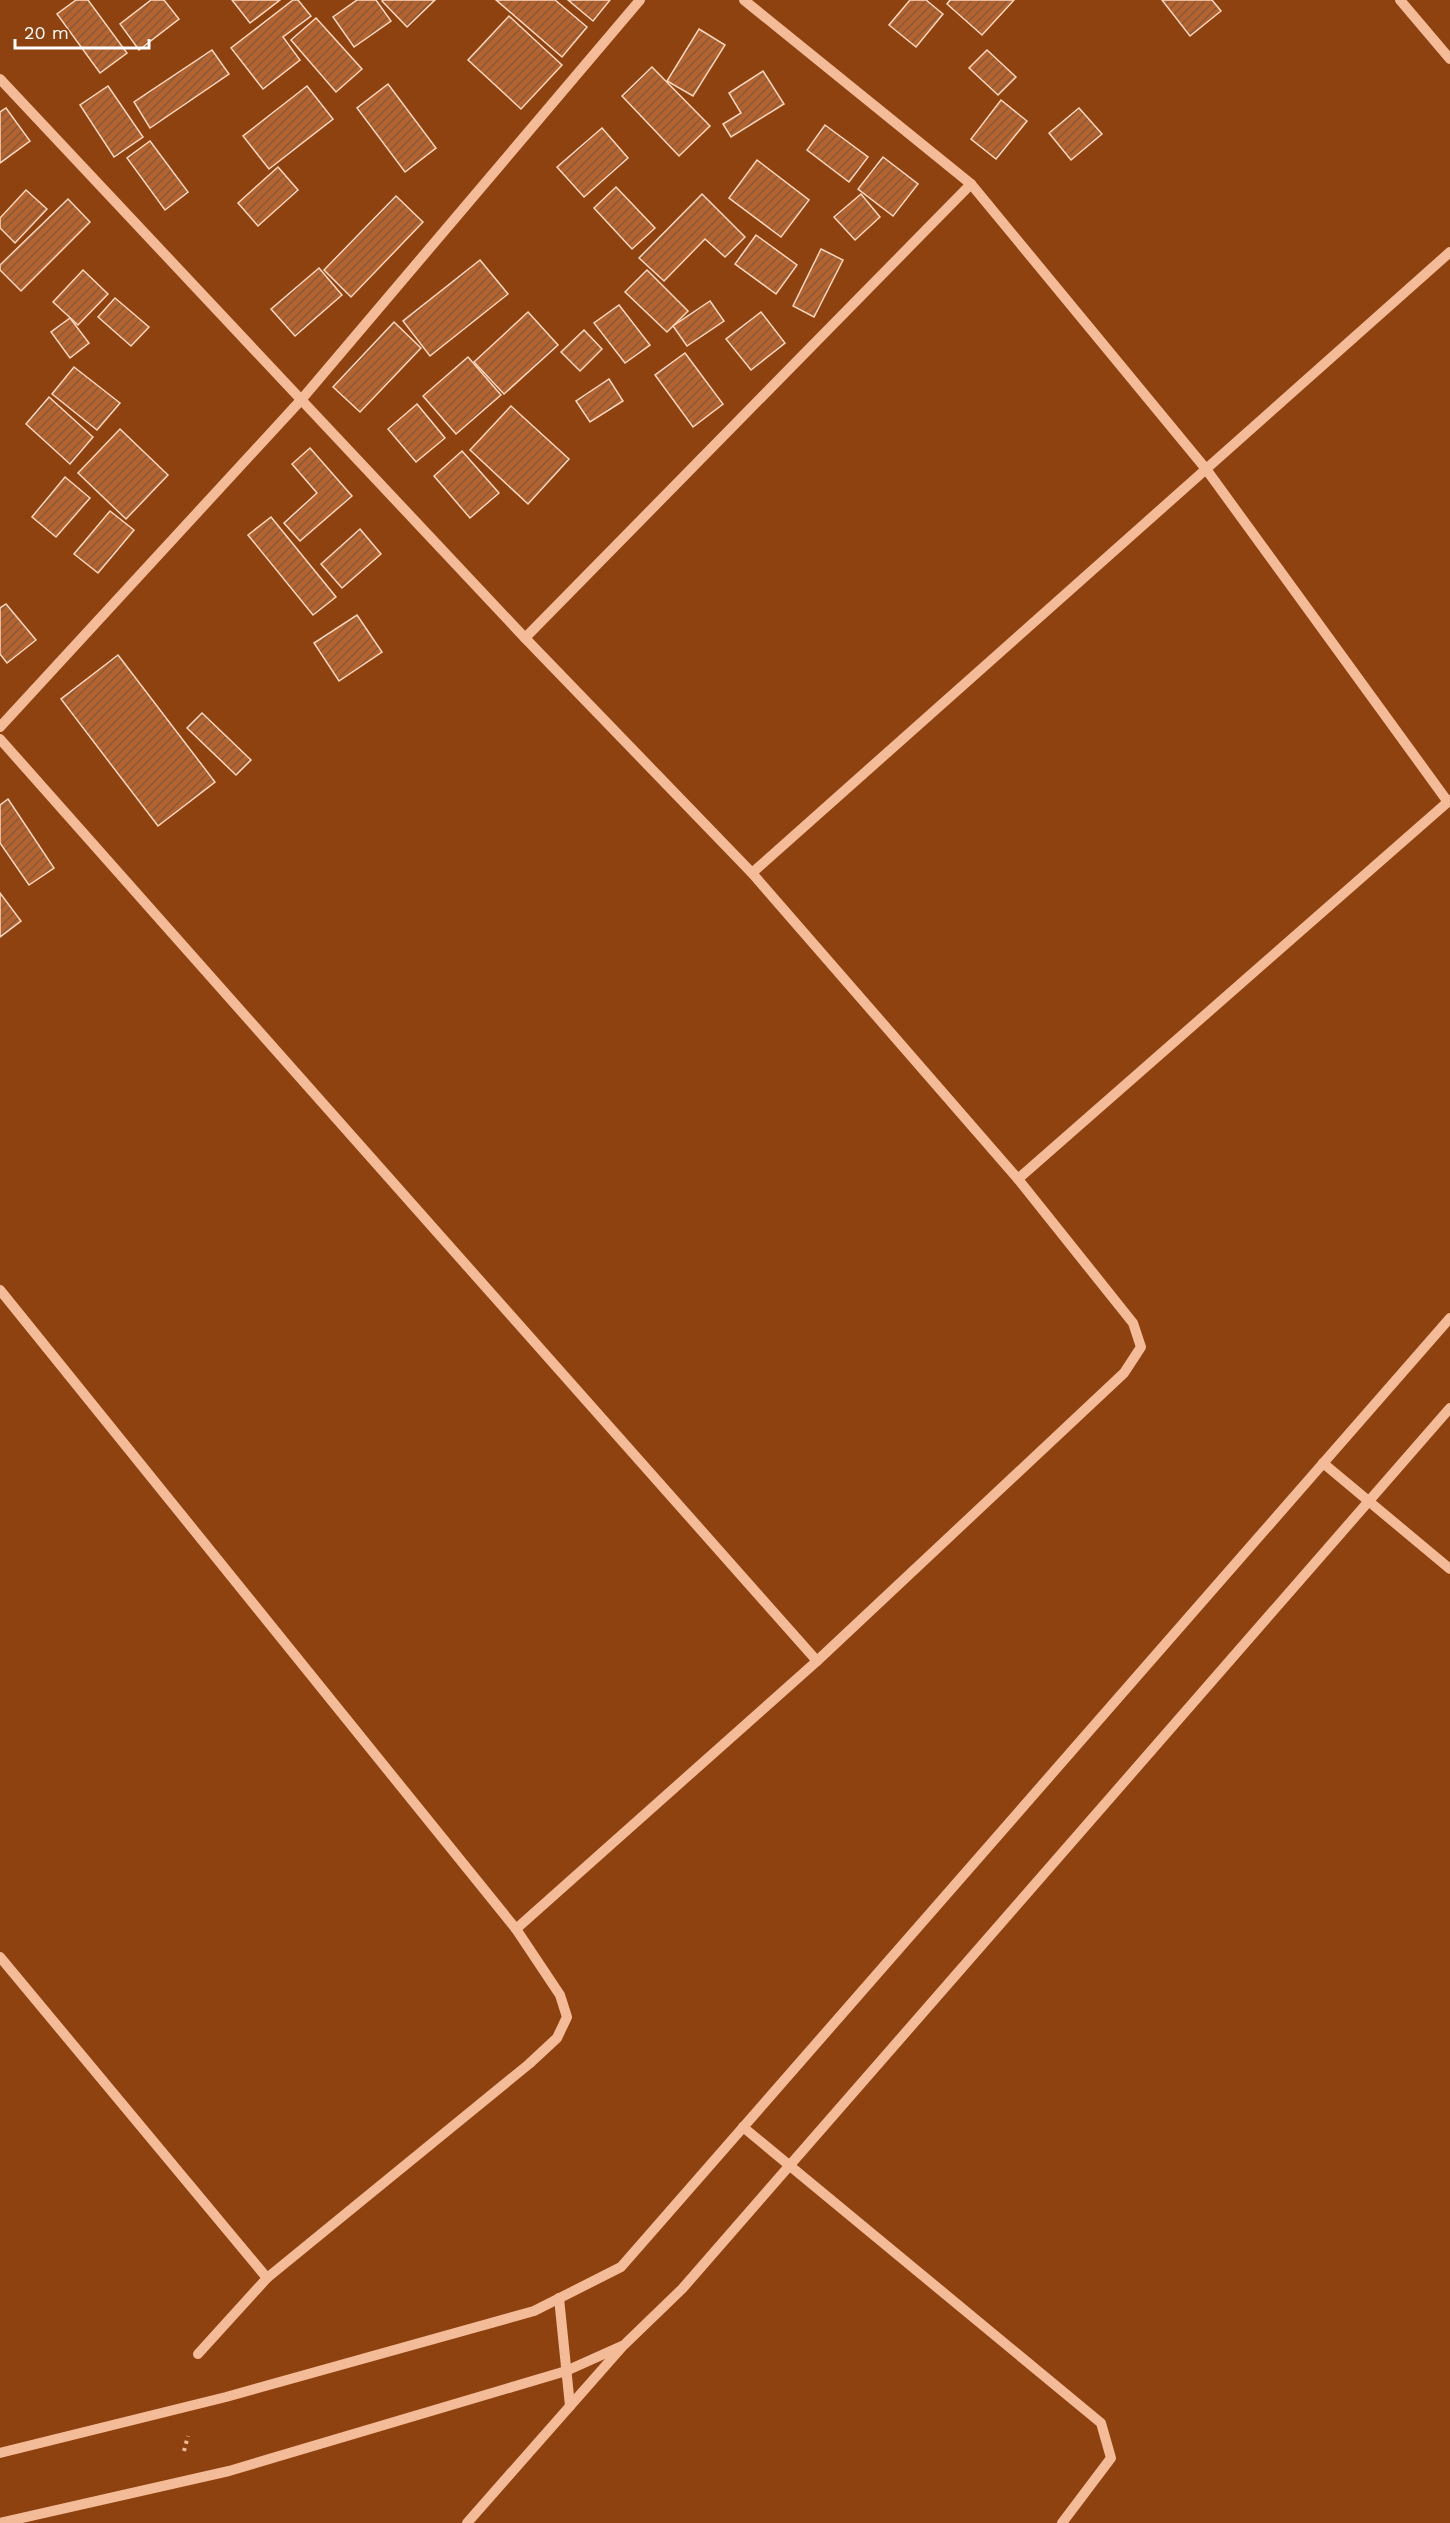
<svg xmlns="http://www.w3.org/2000/svg" width="1450" height="2523" font-family="'Work Sans',sans-serif">
<defs>
<pattern id="building-hatch" width="6" height="6" patternUnits="userSpaceOnUse" patternTransform="scale(1.5)"><rect width="6" height="6" fill="#b4632e"/><path d="M-1 1l2-2M0 6l6-6M5 7l2-2" fill="none" stroke="#85593c"/></pattern>
</defs>
<rect width="100%" height="100%" fill="#8e420f"/>
<g fill="url(#building-hatch)" stroke="#fed7bf" stroke-width="1.5">
<path d="M 76,0 L 88,0 L 127,53 L 100,73 L 57,14 Z"/>
<path d="M 151,0 L 164,0 L 179,19 L 139,50 L 120,24 Z"/>
<path d="M 232,0 L 280,0 L 250,23 Z"/>
<path d="M 293,0 L 298,0 L 311,16 L 283,37 L 300,60 L 263,89 L 231,48 Z"/>
<path d="M 357,0 L 376,0 L 391,21 L 354,47 L 333,17 Z"/>
<path d="M 383,0 L 435,0 L 407,27 L 382,1 Z"/>
<path d="M 496,0 L 555,0 L 587,27 L 562,57 Z"/>
<path d="M 568,0 L 610,0 L 593,21 Z"/>
<path d="M 910,0 L 926,0 L 943,14 L 916,47 L 889,25 Z"/>
<path d="M 950,0 L 1014,0 L 982,35 L 947,4 Z"/>
<path d="M 1162,0 L 1212,0 L 1221,11 L 1190,36 Z"/>
<path d="M 509,16 L 562,65 L 521,109 L 468,60 Z"/>
<path d="M 316,18 L 362,69 L 336,92 L 291,40 Z"/>
<path d="M 699,29 L 725,45 L 693,96 L 667,81 Z"/>
<path d="M 212,50 L 229,74 L 150,128 L 134,102 Z"/>
<path d="M 987,50 L 1016,77 L 998,95 L 969,68 Z"/>
<path d="M 652,67 L 710,126 L 679,156 L 622,96 Z"/>
<path d="M 763,71 L 784,104 L 731,137 L 723,124 L 741,113 L 729,93 Z"/>
<path d="M 388,84 L 436,148 L 405,172 L 357,108 Z"/>
<path d="M 108,86 L 143,137 L 114,157 L 80,105 Z"/>
<path d="M 307,86 L 333,119 L 269,169 L 243,136 Z"/>
<path d="M 1001,100 L 1027,121 L 996,159 L 971,139 Z"/>
<path d="M 6,108 L 30,141 L 0,163 L 0,112 Z"/>
<path d="M 1079,108 L 1102,134 L 1071,160 L 1049,133 Z"/>
<path d="M 825,125 L 868,157 L 849,182 L 807,150 Z"/>
<path d="M 602,128 L 628,158 L 584,197 L 557,167 Z"/>
<path d="M 150,141 L 188,192 L 165,210 L 127,158 Z"/>
<path d="M 883,157 L 918,184 L 893,216 L 858,189 Z"/>
<path d="M 757,160 L 809,200 L 781,237 L 729,198 Z"/>
<path d="M 278,167 L 298,190 L 258,226 L 238,203 Z"/>
<path d="M 616,187 L 655,228 L 632,249 L 594,208 Z"/>
<path d="M 26,190 L 47,209 L 15,243 L 0,228 L 0,218 Z"/>
<path d="M 702,194 L 745,237 L 725,257 L 705,239 L 664,281 L 639,258 Z"/>
<path d="M 861,194 L 880,217 L 855,240 L 834,217 Z"/>
<path d="M 396,196 L 423,222 L 351,297 L 324,270 Z"/>
<path d="M 68,199 L 90,222 L 21,291 L 0,270 L 0,265 Z"/>
<path d="M 756,235 L 797,265 L 776,294 L 735,264 Z"/>
<path d="M 821,249 L 843,260 L 814,317 L 793,306 Z"/>
<path d="M 480,260 L 508,294 L 430,356 L 403,321 Z"/>
<path d="M 319,268 L 342,295 L 295,336 L 271,309 Z"/>
<path d="M 83,270 L 108,294 L 78,325 L 53,302 Z"/>
<path d="M 647,270 L 688,311 L 667,332 L 625,292 Z"/>
<path d="M 115,298 L 149,327 L 131,346 L 98,317 Z"/>
<path d="M 710,301 L 724,321 L 687,346 L 673,326 Z"/>
<path d="M 619,305 L 650,345 L 625,363 L 594,323 Z"/>
<path d="M 528,312 L 558,345 L 504,394 L 474,362 Z"/>
<path d="M 761,312 L 785,343 L 751,370 L 726,339 Z"/>
<path d="M 70,318 L 89,343 L 70,358 L 51,332 Z"/>
<path d="M 394,322 L 421,348 L 360,412 L 333,387 Z"/>
<path d="M 584,330 L 602,349 L 580,371 L 561,352 Z"/>
<path d="M 685,353 L 723,404 L 693,427 L 655,375 Z"/>
<path d="M 468,357 L 501,395 L 456,434 L 423,396 Z"/>
<path d="M 74,367 L 120,403 L 97,430 L 52,394 Z"/>
<path d="M 609,379 L 623,401 L 590,422 L 576,401 Z"/>
<path d="M 49,397 L 93,437 L 70,464 L 26,424 Z"/>
<path d="M 417,404 L 445,438 L 416,462 L 388,429 Z"/>
<path d="M 511,406 L 569,459 L 528,504 L 470,450 Z"/>
<path d="M 120,429 L 168,475 L 126,519 L 78,473 Z"/>
<path d="M 310,448 L 352,496 L 300,541 L 284,523 L 317,493 L 292,464 Z"/>
<path d="M 462,451 L 499,493 L 470,518 L 434,476 Z"/>
<path d="M 65,477 L 90,498 L 56,537 L 32,517 Z"/>
<path d="M 110,511 L 134,530 L 98,573 L 74,554 Z"/>
<path d="M 271,517 L 336,597 L 313,615 L 248,535 Z"/>
<path d="M 360,529 L 381,554 L 342,588 L 321,564 Z"/>
<path d="M 6,604 L 36,640 L 7,663 L 0,654 L 0,608 Z"/>
<path d="M 357,615 L 382,652 L 339,681 L 314,643 Z"/>
<path d="M 118,655 L 215,782 L 158,826 L 61,699 Z"/>
<path d="M 202,713 L 251,760 L 236,775 L 187,728 Z"/>
<path d="M 8,799 L 54,868 L 29,885 L 0,843 L 0,805 Z"/>
<path d="M 0,893 L 21,921 L 0,937 Z"/>
</g>
<g fill="none" stroke-linecap="round" stroke-linejoin="round">
<path stroke="#f3bb97" stroke-width="4" stroke-dasharray="3 4.5" stroke-linecap="butt" d="M 184,2451 L 188,2436"/>
<g stroke="#f3bb97" stroke-width="10">
<path d="M 744,0 L 971,184 L 1206,469 L 1448,802"/>
<path d="M 1400,0 L 1450,59"/>
<path d="M 0,79 L 525,638 L 752,873 L 1018,1179 L 1133,1323 L 1141,1347 L 1124,1373 L 817,1661 L 516,1929"/>
<path d="M 525,638 L 971,184"/>
<path d="M 0,727 L 301,400 L 640,0"/>
<path d="M 0,739 L 817,1661"/>
<path d="M 752,873 L 1450,252"/>
<path d="M 1018,1179 L 1450,800"/>
<path d="M 0,1290 L 516,1929 L 560,1995 L 567,2017 L 557,2038 L 529,2064 L 267,2278 L 198,2354"/>
<path d="M 1323,1463 L 1450,1569"/>
<path d="M 0,1957 L 267,2278"/>
<path d="M 743,2127 L 1101,2423 L 1111,2458 L 1062,2523"/>
<path d="M 559,2298 L 570,2406"/>
<path d="M 0,2453 L 226,2397 L 534,2311 L 621,2267 L 1450,1318"/>
<path d="M 0,2523 L 229,2471 L 566,2371 L 624,2345 L 682,2289 L 1450,1408"/>
<path d="M 467,2523 L 622,2347"/>
</g>
</g>
<path d="M15 39v9h134v-9" fill="none" stroke="#ffffff" stroke-width="3"/>
<text x="24" y="39" font-size="18" fill="#ffffff" stroke="#8e420f" stroke-width="4.5" paint-order="stroke">20 m</text>
</svg>
